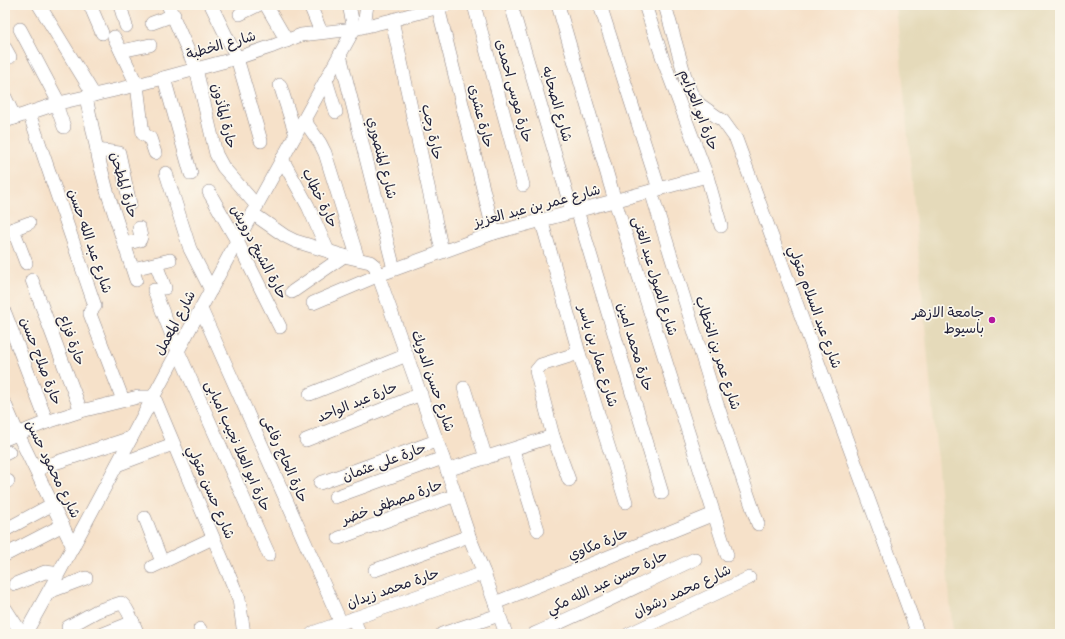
<svg xmlns="http://www.w3.org/2000/svg" width="1065" height="639" font-family="Sriracha,'Playpen Sans Arabic',sans-serif">
<rect width="100%" height="100%" fill="#fbf7ec"/>
<filter id="ink" filterUnits="userSpaceOnUse"><feTurbulence type="fractalNoise" baseFrequency=".025" numOctaves="2"/><feDisplacementMap in="SourceGraphic" scale="8" xChannelSelector="R" yChannelSelector="G"/><feConvolveMatrix kernelMatrix="1 2 1 2 8 2 1 2 1" color-interpolation-filters="sRGB"/></filter>
<filter id="wash" filterUnits="userSpaceOnUse"><feTurbulence type="fractalNoise" baseFrequency=".012" numOctaves="4" result="noise"/><feDisplacementMap in="SourceGraphic" scale="16" xChannelSelector="R" yChannelSelector="G"/><feGaussianBlur stdDeviation="0.9" result="paint"/><feColorMatrix in="noise" values="0 0 0 0 0 0 0 0 0 0 0 0 0 0 0 0 0 1.4 0 .05"/><feComposite in="paint" operator="in"/></filter>
<g filter="url(#wash)">
<rect width="100%" height="100%" fill="#f6e1c9"/>
<path fill="#e5daba" d="M 896,5 L 1060,5 L 1060,634 L 953,634 Z"/>
</g>
<g filter="url(#ink)">
<g fill="none" stroke-linecap="round" stroke-linejoin="round">
<defs>
<g id="minor">
<path d="M 39,5 L 94,95"/>
<path d="M 90,5 L 102,33"/>
<path d="M 120,5 L 126,26"/>
<path d="M 168,5 L 196,69 L 216,154 L 223,167 L 257,206"/>
<path d="M 211,5 L 237,58 L 261,141"/>
<path d="M 266,5 L 287,41"/>
<path d="M 310,5 L 321,32"/>
<path d="M 474,5 L 523,185"/>
<path d="M 511,5 L 572,211"/>
<path d="M 558,5 L 615,201 L 727,555"/>
<path d="M 600,5 L 659,189"/>
<path d="M 645,5 L 664,62 L 707,176 L 721,226"/>
<path d="M 665,5 L 686,80 L 691,93 L 699,104 L 723,121 L 736,139 L 918,634"/>
<path d="M 438,7 L 494,233"/>
<path d="M 240,14 L 258,5"/>
<path d="M 392,20 L 442,251"/>
<path d="M 152,23 L 174,15"/>
<path d="M 364,26 L 367,5"/>
<path d="M 20,29 L 59,103"/>
<path d="M 114,37 L 137,85 L 143,134 L 150,138 L 155,153"/>
<path d="M 5,48 L 10,57"/>
<path d="M 121,51 L 150,45"/>
<path d="M 340,55 L 394,269"/>
<path d="M 164,78 L 191,174"/>
<path d="M 326,80 L 336,112"/>
<path d="M 280,85 L 296,135"/>
<path d="M 5,97 L 15,118"/>
<path d="M 86,97 L 99,160 L 107,191 L 136,280"/>
<path d="M 56,104 L 64,127"/>
<path d="M 29,113 L 95,306 L 90,312 L 90,314 L 123,400"/>
<path d="M 304,120 L 320,143 L 325,153 L 358,259"/>
<path d="M 5,121 L 59,103 L 137,85 L 237,58 L 273,46 L 301,35 L 354,29 L 392,20 L 446,5"/>
<path d="M 97,150 L 119,153 L 130,204"/>
<path d="M 282,159 L 308,206 L 328,251"/>
<path d="M 166,173 L 190,249 L 211,290"/>
<path d="M 651,191 L 713,392 L 758,524"/>
<path d="M 209,192 L 237,241 L 280,327"/>
<path d="M 577,210 L 662,493"/>
<path d="M 252,213 L 285,236 L 295,241 L 344,256 L 370,262 L 375,266 L 443,458 L 469,536 L 484,573 L 506,634"/>
<path d="M 541,219 L 579,353 L 626,502"/>
<path d="M 13,229 L 26,263"/>
<path d="M 5,232 L 29,223"/>
<path d="M 125,244 L 140,240 L 141,237 L 139,228"/>
<path d="M 156,264 L 165,288"/>
<path d="M 133,269 L 170,260"/>
<path d="M 32,280 L 81,411"/>
<path d="M 154,290 L 178,351 L 269,555"/>
<path d="M 292,292 L 344,256"/>
<path d="M 313,303 L 379,275 L 494,233 L 707,176"/>
<path d="M 201,309 L 341,623"/>
<path d="M 5,313 L 47,422"/>
<path d="M 464,388 L 486,458"/>
<path d="M 310,394 L 407,355"/>
<path d="M 5,404 L 18,434 L 73,547"/>
<path d="M 5,439 L 47,422 L 81,411 L 138,397 L 154,397 L 239,599 L 244,634"/>
<path d="M 306,440 L 421,394"/>
<path d="M 513,450 L 538,530"/>
<path d="M 5,454 L 9,452"/>
<path d="M 117,465 L 173,444"/>
<path d="M 36,469 L 131,438"/>
<path d="M 447,470 L 553,436"/>
<path d="M 569,480 L 553,436 L 536,371 L 541,365 L 579,353"/>
<path d="M 5,483 L 8,481"/>
<path d="M 320,483 L 436,441"/>
<path d="M 335,497 L 443,458"/>
<path d="M 145,518 L 162,562"/>
<path d="M 5,530 L 53,504"/>
<path d="M 339,538 L 456,495"/>
<path d="M 5,555 L 63,525"/>
<path d="M 152,567 L 213,538"/>
<path d="M 375,570 L 469,536"/>
<path d="M 15,584 L 45,572 L 53,573 L 56,578"/>
<path d="M 49,592 L 86,578"/>
<path d="M 495,603 L 714,514"/>
<path d="M 5,608 L 22,634"/>
<path d="M 354,618 L 359,634"/>
<path d="M 68,627 L 97,611 L 121,603 C 128,607 134,626 138,634"/>
<path d="M 200,629 L 202,634"/>
<path d="M 25,634 L 56,578 L 237,241 L 354,29 L 349,5"/>
<path d="M 103,634 L 133,622"/>
<path d="M 312,634 L 315,632 L 484,573"/>
<path d="M 442,634 L 499,615"/>
<path d="M 534,634 C 588,611 641,584 695,559"/>
<path d="M 629,634 L 749,578"/>
</g>
</defs>
<use href="#minor" stroke="#8c8282" stroke-width="14"/>
<use href="#minor" stroke="#fff" stroke-width="13"/>
</g>
</g>
<circle fill="#b5179e" stroke="#fbf7ec" stroke-width="1.5" cx="992" cy="320" r="4"/>
<g text-anchor="middle" dominant-baseline="central" stroke-width="3.5" stroke-linejoin="round" paint-order="stroke">
<g font-size="14" fill="#22223b" stroke="#fbf7ec">
<text transform="translate(221 45) rotate(-16)">شارع الخطبة</text>
<text transform="translate(514 91) rotate(75)">حارة موسى احمدى</text>
<text transform="translate(557 104) rotate(74)">شارع الصحابه</text>
<text transform="translate(699 110) rotate(69)">حارة ابو العزايم</text>
<text transform="translate(224 116) rotate(76)">حارة المأذون</text>
<text transform="translate(481 116) rotate(76)">حارة عشرى</text>
<text transform="translate(432 132) rotate(78)">حارة رجب</text>
<text transform="translate(382 158) rotate(76)">شارع المنصوري</text>
<text transform="translate(124 185) rotate(74)">حارة المطحن</text>
<text transform="translate(320 198) rotate(64)">حارة خطاب</text>
<text transform="translate(537 206) rotate(-15)">شارع عمر بن عبد العزيز</text>
<text transform="translate(90 241) rotate(71)">شارع عبد الله حسن</text>
<text transform="translate(259 252) rotate(62)">حارة الشيخ درويش</text>
<text transform="translate(655 276) rotate(73)">شارع الصول عبد الغنى</text>
<text transform="translate(815 307) rotate(70)">شارع عبد السلام متولي</text>
<text transform="translate(175 323) rotate(-62)">شارع المعمل</text>
<text transform="translate(72 340) rotate(70)">حارة فزاع</text>
<text transform="translate(635 347) rotate(73)">حارة محمد امين</text>
<text transform="translate(718 353) rotate(72)">شارع عمر بن الخطاب</text>
<text transform="translate(598 356) rotate(73)">شارع عمار بن ياسر</text>
<text transform="translate(41 361) rotate(69)">حارة صلاح حسن</text>
<text transform="translate(433 381) rotate(71)">شارع حسن الدويك</text>
<text transform="translate(357 402) rotate(-22)">حارة عبد الواحد</text>
<text transform="translate(238 446) rotate(66)">حارة ابو العلا نجيب امبابى</text>
<text transform="translate(285 459) rotate(66)">حارة الحاج رفاعى</text>
<text transform="translate(384 462) rotate(-20)">حارة على عثمان</text>
<text transform="translate(53 469) rotate(64)">شارع محمود حسن</text>
<text transform="translate(211 492) rotate(67)">شارع حسن متولي</text>
<text transform="translate(392 502) rotate(-20)">حارة مصطفى خضر</text>
<text transform="translate(598 544) rotate(-22)">حارة مكاوي</text>
<text transform="translate(607 582) rotate(-25)">حارة حسن عبد الله مكي</text>
<text transform="translate(393 588) rotate(-19)">حارة محمد زيدان</text>
<text transform="translate(682 591) rotate(-25)">شارع محمد رشوان</text>
</g>
<g font-size="14" fill="#22223b" stroke="#fbf7ec" text-anchor="end">
<text x="984" y="312">جامعة الازهر<tspan x="984" dy="16">باسيوط</tspan></text>
</g>
</g>
<rect width="1065" height="639" fill="none" stroke="#fbf7ec" stroke-width="20"/>
</svg>
